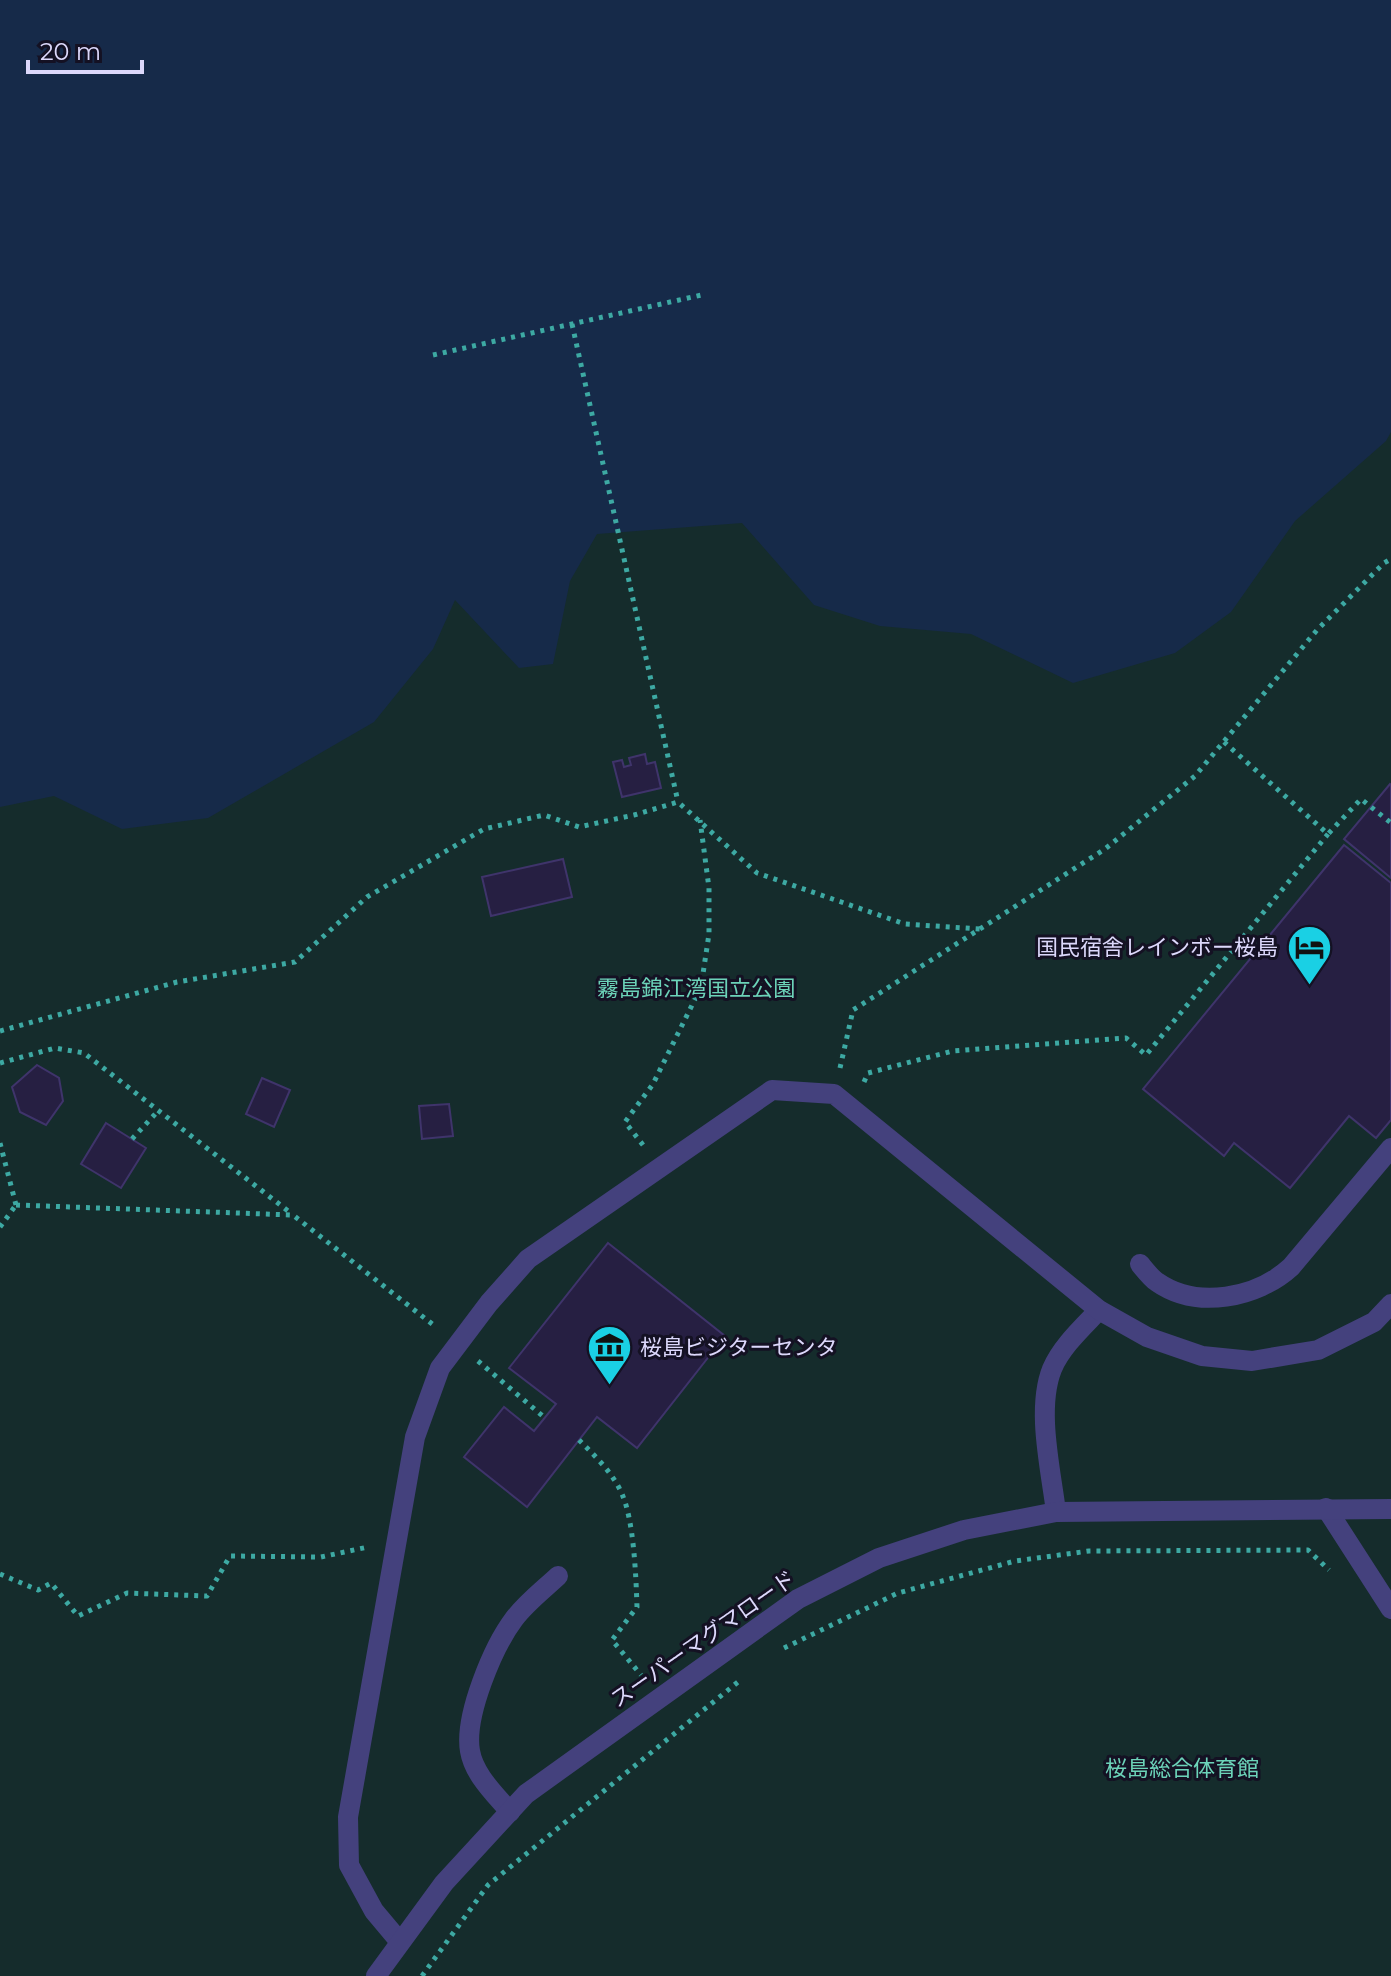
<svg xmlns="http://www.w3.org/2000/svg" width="1391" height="1976" font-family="Montserrat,'Noto Sans JP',sans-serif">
<rect width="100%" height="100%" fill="#141123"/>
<rect fill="#152c2c" x="0" y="0" width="1391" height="1976"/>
<path fill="#162a49" d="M 0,0 L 1391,0 L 1391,432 L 1386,441 L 1295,521 L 1231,612 L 1175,653 L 1073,683 L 971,634 L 880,626 L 814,605 L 742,523 L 597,534 L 570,581 L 553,664 L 519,668 L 455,600 L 433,649 L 374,722 L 208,818 L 122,829 L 54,796 L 0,807 Z"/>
<g fill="#261f42" stroke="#3f346b" stroke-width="2">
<path d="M 645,754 L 647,764 L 655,762 L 661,788 L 622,797 L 613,762 L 622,760 L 624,767 L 631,765 L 629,758 Z"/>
<path d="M 1390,784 L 1391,785 L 1391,878 L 1344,839 Z"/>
<path d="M 1344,845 L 1391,883 L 1391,1120 L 1376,1138 L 1349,1116 L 1290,1188 L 1234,1143 L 1224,1156 L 1143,1089 Z"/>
<path d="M 563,859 L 572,897 L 491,916 L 482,877 Z"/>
<path d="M 37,1065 L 59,1078 L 63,1101 L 46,1125 L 20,1112 L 12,1087 Z"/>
<path d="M 262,1078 L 290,1090 L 274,1127 L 246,1114 Z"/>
<path d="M 449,1104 L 453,1136 L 422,1139 L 419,1106 Z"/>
<path d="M 106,1123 L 146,1148 L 121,1188 L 81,1164 Z"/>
<path d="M 608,1243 L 725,1336 L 637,1448 L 597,1417 L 527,1507 L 464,1457 L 504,1407 L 534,1431 L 556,1404 L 509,1368 Z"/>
</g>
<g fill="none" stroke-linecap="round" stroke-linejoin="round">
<g stroke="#3da9a3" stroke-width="5" stroke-dasharray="4 6" stroke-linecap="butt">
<path d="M 572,324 L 678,802"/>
<path d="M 433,355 L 706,294"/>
<path d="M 1224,742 L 1328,834 L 1361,799 L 1391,823"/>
<path d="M 0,1031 L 177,982 L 295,962 L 367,897 L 484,829 L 544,815 L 579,827 L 634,815 L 678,802 L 757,873 L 905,924 L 980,929"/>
<path d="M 0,1063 L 55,1048 L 84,1053 L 292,1214"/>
<path d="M 840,1068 L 853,1010 L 1105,849 L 1195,776 L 1317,630 L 1384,563 L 1391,559"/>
<path d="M 864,1082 L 868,1073 L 953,1051 L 1126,1038 L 1146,1055 L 1328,834"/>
<path d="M 132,1139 L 158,1111"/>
<path d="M 0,1143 L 16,1205"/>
<path d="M 643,1145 L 625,1122 L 653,1084 L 701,987 L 709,934 L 709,888 L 700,820"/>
<path d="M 16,1205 L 293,1215 L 436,1327"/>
<path d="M 0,1227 L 16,1205"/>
<path d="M 478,1361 L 545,1418"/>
<path d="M 579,1440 C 595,1456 613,1473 622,1494 C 634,1521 636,1577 637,1607 L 612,1640 L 641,1675"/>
<path d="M 0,1574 L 38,1590 L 51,1583 L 78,1616 L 127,1593 L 207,1596 L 230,1556 L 321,1557 L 368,1547"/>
<path d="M 784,1648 L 898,1593 L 1015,1561 L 1089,1551 L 1308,1550 L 1329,1570"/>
<path d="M 422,1976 L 488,1885 L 738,1682"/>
</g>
<g stroke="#44417d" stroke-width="20">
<path d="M 1140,1264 C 1145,1270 1151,1278 1157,1282 C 1197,1310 1257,1298 1291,1267 L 1391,1148"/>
<path d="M 1326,1508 L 1391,1609"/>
<path d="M 1056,1512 C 1051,1470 1036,1409 1052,1369 C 1061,1347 1083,1327 1099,1310"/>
<path d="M 510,1812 C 495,1794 474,1775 470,1751 C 464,1716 493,1647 514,1619 C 526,1603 543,1590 558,1576"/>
<path d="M 400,1942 L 374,1911 L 349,1865 L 348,1817 L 415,1437 L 440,1368 L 489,1303 L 528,1259 L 772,1090 L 834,1094 L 1099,1310 L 1147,1337 L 1202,1356 L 1252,1361 L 1318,1350 L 1374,1322 L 1391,1304"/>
<path d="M 376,1976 L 444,1883 L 526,1794 L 798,1599 L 879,1558 L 964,1530 L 1056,1512 L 1391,1509"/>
</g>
</g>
<defs>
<symbol id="hotel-pin" viewBox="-11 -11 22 30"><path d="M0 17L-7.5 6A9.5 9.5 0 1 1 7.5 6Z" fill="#1ad0e4" stroke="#141123"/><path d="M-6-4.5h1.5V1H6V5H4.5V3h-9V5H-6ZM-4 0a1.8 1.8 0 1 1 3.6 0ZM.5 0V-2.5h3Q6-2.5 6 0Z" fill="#111"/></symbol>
<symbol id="museum-pin" viewBox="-11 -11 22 30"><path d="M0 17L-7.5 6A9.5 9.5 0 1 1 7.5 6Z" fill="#1ad0e4" stroke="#141123"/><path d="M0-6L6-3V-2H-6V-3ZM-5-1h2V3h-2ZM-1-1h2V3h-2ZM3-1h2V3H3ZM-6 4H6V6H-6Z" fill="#111"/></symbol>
</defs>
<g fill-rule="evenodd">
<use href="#hotel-pin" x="1284" y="922" width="51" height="69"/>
<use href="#museum-pin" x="584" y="1322" width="51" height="69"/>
</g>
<g text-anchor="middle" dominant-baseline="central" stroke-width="6" stroke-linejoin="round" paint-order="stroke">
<g font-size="22" fill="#dcd8fb" stroke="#141123" text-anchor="end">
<text x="1278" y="947">国民宿舎レインボー桜島</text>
<text x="640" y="1347" text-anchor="start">桜島ビジターセンタ</text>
</g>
<g font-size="22" fill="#6cd3b9" stroke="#141123">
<text x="696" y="988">霧島錦江湾国立公園</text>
<text x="1182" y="1768">桜島総合体育館</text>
</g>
<g font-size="22" fill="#dcd8fb" stroke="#141123">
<text transform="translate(703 1639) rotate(-35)">スーパーマグマロード</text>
</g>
</g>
<path d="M28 60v12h114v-12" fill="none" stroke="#dcd8fb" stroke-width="4"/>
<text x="40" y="60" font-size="24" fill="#dcd8fb" stroke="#141123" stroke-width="6" paint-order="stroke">20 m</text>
</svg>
